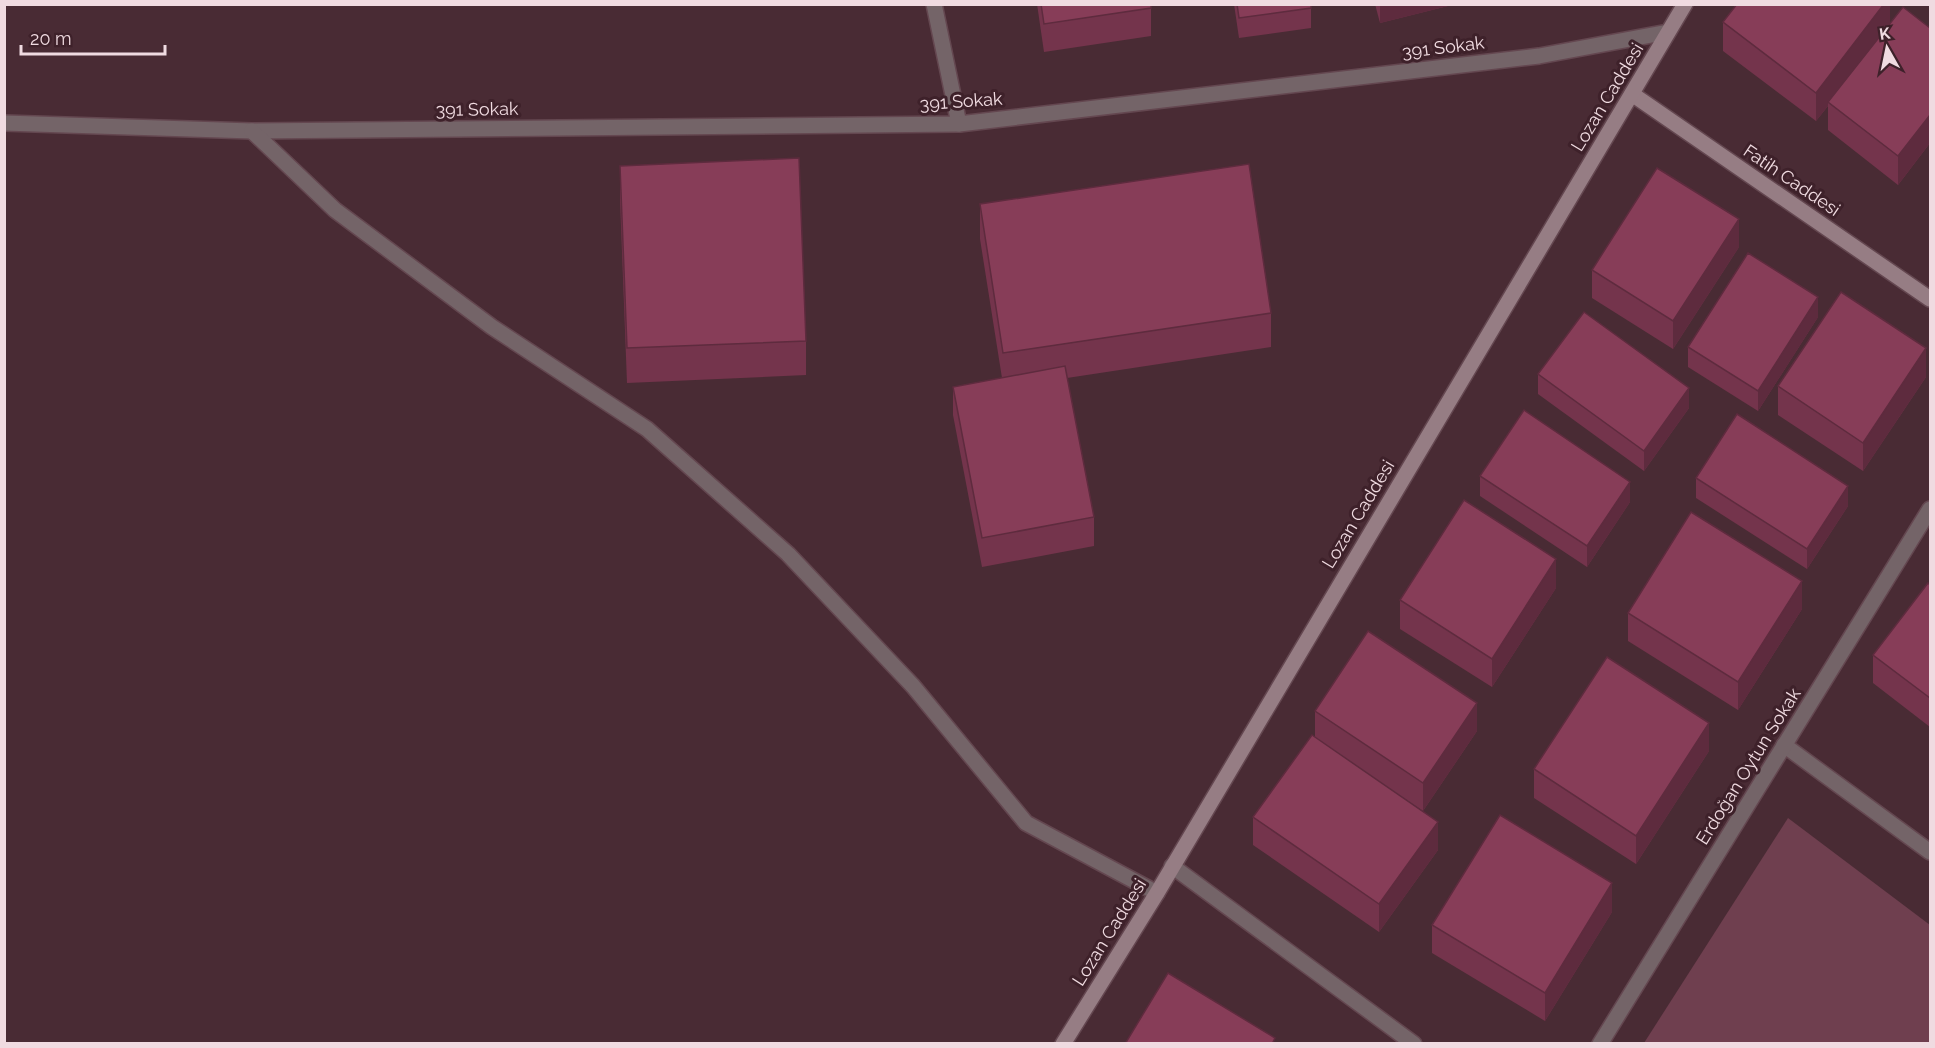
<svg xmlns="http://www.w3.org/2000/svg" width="1935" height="1048" font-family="Raleway,sans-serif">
<rect width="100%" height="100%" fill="#492b34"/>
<path fill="#6f3f4f" d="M 1788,818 L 1930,925 L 1930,1043 L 1644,1043 Z"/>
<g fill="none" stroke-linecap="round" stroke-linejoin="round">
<defs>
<g id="street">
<path d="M 934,4 L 959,124"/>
<path d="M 4,123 L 252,131 L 959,124 L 1539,56 L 1668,32"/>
<path d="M 252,131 L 335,210 L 492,327 L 647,429 L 788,554 L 913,686 L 1026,823 L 1157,893"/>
<path d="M 1784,745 L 1930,852"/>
<path d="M 1172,866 L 1414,1044"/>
<path d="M 1600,1044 L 1930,509"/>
</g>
<g id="secondary">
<path d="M 1632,94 L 1930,299"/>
<path d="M 1063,1044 L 1157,893 L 1685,4"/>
</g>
</defs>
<use href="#street" stroke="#644750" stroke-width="18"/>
<use href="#secondary" stroke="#644750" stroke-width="18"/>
<use href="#street" stroke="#746468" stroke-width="15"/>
<use href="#secondary" stroke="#967d84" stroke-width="15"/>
</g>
<g fill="#74344c">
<path d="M 1037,4 L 1151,4 L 1151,36 L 1044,52 Z"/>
<path d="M 1234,4 L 1311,4 L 1311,28 L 1239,38 Z"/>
<path d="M 1375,4 L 1456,4 L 1380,23 Z"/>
<path d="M 1884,4 L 1890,4 L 1890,23 L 1930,28 L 1930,143 L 1898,185 L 1828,130 L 1828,106 L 1816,121 L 1723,51 L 1723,22 Z"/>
<path d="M 620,166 L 806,341 L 806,375 L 627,383 L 620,200 Z"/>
<path d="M 980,204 L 1271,313 L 1271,347 L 1067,378 L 1094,517 L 1094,546 L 982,567 L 953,415 L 953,387 L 1002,378 L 980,239 Z"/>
<path d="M 1739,247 L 1673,349 L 1592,298 L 1592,270 Z"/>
<path d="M 1818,317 L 1758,411 L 1688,367 L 1688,347 Z"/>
<path d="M 1538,374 L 1689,408 L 1644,471 L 1538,394 Z"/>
<path d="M 1926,377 L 1863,471 L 1778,415 L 1778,386 Z"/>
<path d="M 1480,476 L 1630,502 L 1587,567 L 1480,496 Z"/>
<path d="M 1696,478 L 1848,506 L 1807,569 L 1696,498 Z"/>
<path d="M 1930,585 L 1930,727 L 1873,683 L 1873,655 Z"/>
<path d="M 1556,588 L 1492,687 L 1400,629 L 1400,600 Z"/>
<path d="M 1802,609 L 1738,710 L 1628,641 L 1628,613 Z"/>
<path d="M 1315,711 L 1477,731 L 1423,811 L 1399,795 L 1438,850 L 1379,932 L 1253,845 L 1253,817 L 1315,737 Z"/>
<path d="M 1709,751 L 1636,864 L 1534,798 L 1534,769 Z"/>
<path d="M 1612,912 L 1545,1021 L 1432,953 L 1432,925 Z"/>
</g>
<g fill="#5e2b3e">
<path d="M 1380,4 L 1456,4 L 1380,23 Z"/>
<path d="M 1884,4 L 1890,4 L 1890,25 L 1828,102 L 1828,106 L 1816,121 L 1816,93 Z"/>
<path d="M 1930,115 L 1930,143 L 1898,185 L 1898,156 Z"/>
<path d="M 1739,219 L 1739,247 L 1673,349 L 1673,321 Z"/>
<path d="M 1818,297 L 1818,317 L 1758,411 L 1758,391 Z"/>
<path d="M 1926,348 L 1926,377 L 1863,471 L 1863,443 Z"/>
<path d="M 1689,388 L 1689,408 L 1644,471 L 1644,451 Z"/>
<path d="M 1630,482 L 1630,502 L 1587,567 L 1587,546 Z"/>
<path d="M 1848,486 L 1848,506 L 1807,569 L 1807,549 Z"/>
<path d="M 1556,559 L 1556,588 L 1492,687 L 1492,659 Z"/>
<path d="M 1802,581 L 1802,609 L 1738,710 L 1738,682 Z"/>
<path d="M 1477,703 L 1477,731 L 1423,811 L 1423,783 Z"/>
<path d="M 1709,723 L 1709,751 L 1636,864 L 1636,836 Z"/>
<path d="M 1438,822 L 1438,850 L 1379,932 L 1379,904 Z"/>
<path d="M 1612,883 L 1612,912 L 1545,1021 L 1545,993 Z"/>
</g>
<g fill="#873d58" stroke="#5e2b3e" stroke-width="1.5">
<path d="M 1041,4 L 1151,4 L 1151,8 L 1044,24 Z"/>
<path d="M 1237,4 L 1311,4 L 1311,8 L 1239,18 Z"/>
<path d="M 1737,4 L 1884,4 L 1816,93 L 1723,22 Z"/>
<path d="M 1903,7 L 1930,28 L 1930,115 L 1898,156 L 1828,102 Z"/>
<path d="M 799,158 L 806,341 L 627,348 L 620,166 Z"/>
<path d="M 1249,164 L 1271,313 L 1003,353 L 980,204 Z"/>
<path d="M 1657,168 L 1739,219 L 1673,321 L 1592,270 Z"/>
<path d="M 1748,253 L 1818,297 L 1758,391 L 1688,347 Z"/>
<path d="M 1841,292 L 1926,348 L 1863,443 L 1778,386 Z"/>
<path d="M 1584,312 L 1689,388 L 1644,451 L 1538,374 Z"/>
<path d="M 1065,366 L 1094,517 L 982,538 L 953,387 Z"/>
<path d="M 1524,410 L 1630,482 L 1587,546 L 1480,476 Z"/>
<path d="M 1737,414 L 1848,486 L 1807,549 L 1696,478 Z"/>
<path d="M 1464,500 L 1556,559 L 1492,659 L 1400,600 Z"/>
<path d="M 1691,512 L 1802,581 L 1738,682 L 1628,613 Z"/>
<path d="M 1928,583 L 1930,585 L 1930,698 L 1873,655 Z"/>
<path d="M 1368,631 L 1477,703 L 1423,783 L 1315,711 Z"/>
<path d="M 1607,657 L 1709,723 L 1636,836 L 1534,769 Z"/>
<path d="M 1312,735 L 1438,822 L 1379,904 L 1253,817 Z"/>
<path d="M 1500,815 L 1612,883 L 1545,993 L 1432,925 Z"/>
<path d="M 1168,973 L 1275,1038 L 1272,1044 L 1125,1044 Z"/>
</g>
<g text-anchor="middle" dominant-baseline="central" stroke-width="6" stroke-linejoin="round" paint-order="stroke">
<g font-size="18" fill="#f0dbe1" stroke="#3e212a">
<text transform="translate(1443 47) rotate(-7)">391 Sokak</text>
<text transform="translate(1607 97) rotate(-59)">Lozan Caddesi</text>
<text transform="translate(961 101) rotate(-4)">391 Sokak</text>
<text transform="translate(477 109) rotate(-1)">391 Sokak</text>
<text transform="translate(1792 180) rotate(34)">Fatih Caddesi</text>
<text transform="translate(1358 514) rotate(-59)">Lozan Caddesi</text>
<text transform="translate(1748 766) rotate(-58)">Erdoğan Oytun Sokak</text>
<text transform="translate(1109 932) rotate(-58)">Lozan Caddesi</text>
</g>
</g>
<rect width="1935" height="1048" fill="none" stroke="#f0dbe1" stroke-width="12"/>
<g transform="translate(1887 48) rotate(351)" stroke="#3e212a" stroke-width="4.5" paint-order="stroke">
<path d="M0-4.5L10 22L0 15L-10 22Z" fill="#f0dbe1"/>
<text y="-9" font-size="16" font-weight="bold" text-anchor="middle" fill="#f0dbe1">K</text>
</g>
<path d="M21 45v9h144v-9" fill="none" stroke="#f0dbe1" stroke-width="3"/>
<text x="30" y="45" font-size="18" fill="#f0dbe1" stroke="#3e212a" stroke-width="4.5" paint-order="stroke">20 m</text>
</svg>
